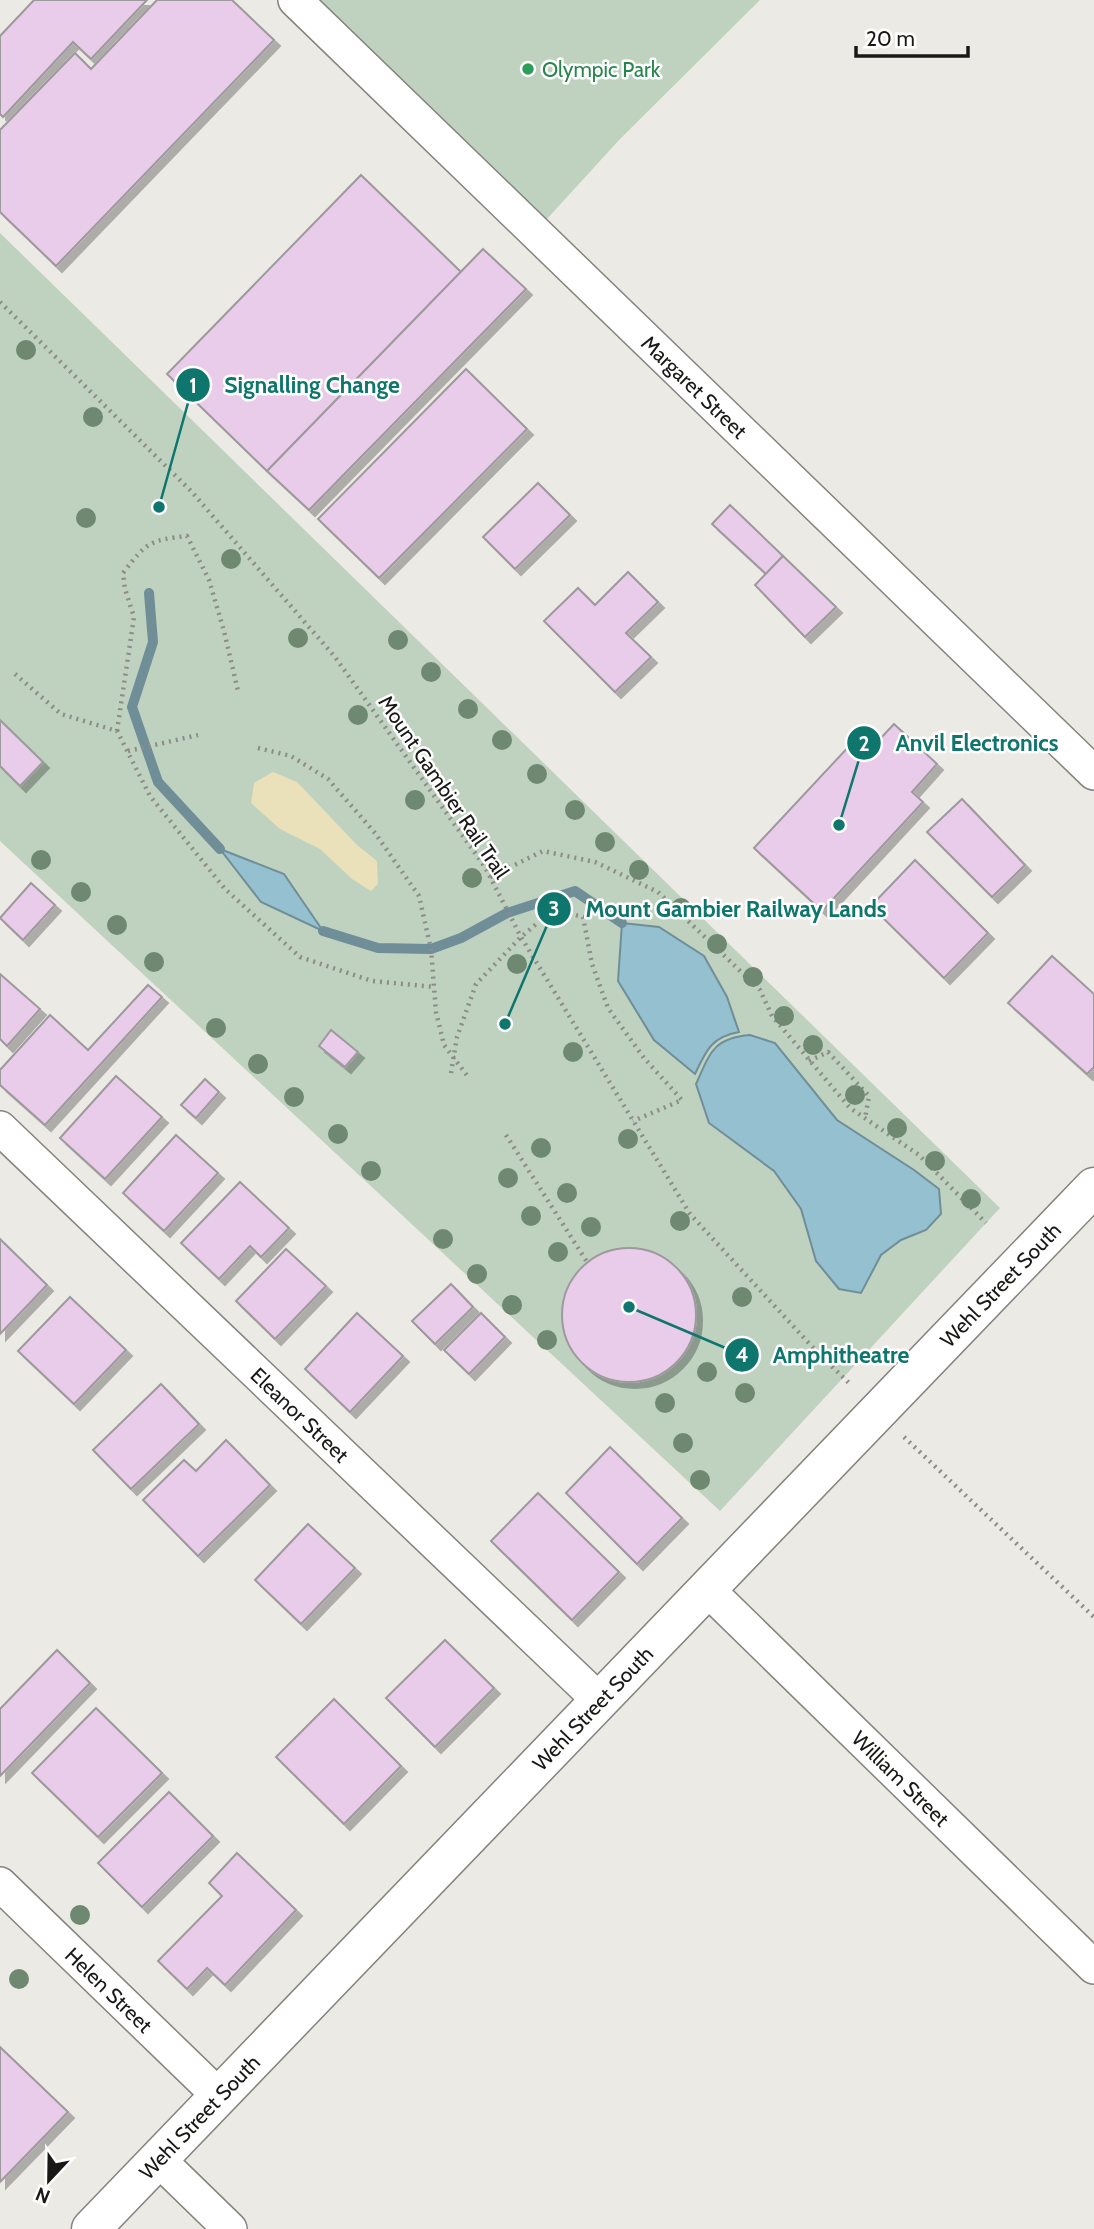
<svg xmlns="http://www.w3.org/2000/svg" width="1094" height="2229" font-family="Cabin,sans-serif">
<defs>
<filter id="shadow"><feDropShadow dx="6" dy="6" stdDeviation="0" flood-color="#0004"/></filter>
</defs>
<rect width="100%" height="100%" fill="#eceae5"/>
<g fill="#bed2bf">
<path d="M 295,0 L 760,0 L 620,139 L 535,232 Z"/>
<path d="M 0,233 L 1000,1208 L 720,1511 L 0,841 Z"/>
</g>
<path fill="#eae1bb" d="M 273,772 L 297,782 L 357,845 L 377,861 L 378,884 L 371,891 L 352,879 L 320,849 L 280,829 L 251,803 L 254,783 Z"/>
<g fill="#95c0d0" stroke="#708e98" stroke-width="2">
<path d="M 220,849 L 284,874 L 323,931 L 261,902 Z"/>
<path d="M 622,923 L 659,927 L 704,956 L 727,997 L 739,1032 C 711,1037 706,1051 695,1074 L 654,1040 L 618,981 Z"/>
<path d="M 750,1035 L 775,1043 L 837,1120 L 914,1170 L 939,1189 L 941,1214 L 926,1230 L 901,1240 L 881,1255 L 861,1293 L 839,1289 L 816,1261 L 801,1209 L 774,1171 L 709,1123 L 696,1084 C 710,1053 713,1038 750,1035 Z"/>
</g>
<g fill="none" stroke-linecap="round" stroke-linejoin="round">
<g stroke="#708e98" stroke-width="10">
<path d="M 149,593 L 153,642 L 132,707 L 158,782 L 220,849"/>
<path d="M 323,931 L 378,948 L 431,949 L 461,938 L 507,913 L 575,891 L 622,923"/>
</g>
</g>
<g fill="#e8cce9" stroke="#9d999d" stroke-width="2" filter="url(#shadow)">
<path d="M 34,0 L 147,0 L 91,59 L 73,42 L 3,117 L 0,114 L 0,36 Z"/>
<path d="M 157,0 L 232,0 L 274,40 L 56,266 L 0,212 L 0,130 L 75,53 L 91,69 Z"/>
<path d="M 361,175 L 461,272 L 267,471 L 167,374 Z"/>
<path d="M 483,249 L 526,289 L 309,510 L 267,471 Z"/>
<path d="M 466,369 L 527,429 L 379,578 L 318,519 Z"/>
<path d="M 538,483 L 570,515 L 515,569 L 483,537 Z"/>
<path d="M 730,505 L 783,556 L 766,574 L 712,524 Z"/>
<path d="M 783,556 L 836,607 L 805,637 L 755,585 Z"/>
<path d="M 628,572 L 658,602 L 626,633 L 651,657 L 615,692 L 544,621 L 578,588 L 595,605 Z"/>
<path d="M 0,720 L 43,762 L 20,786 L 0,766 Z"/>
<path d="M 894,724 L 937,764 L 912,792 L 923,802 L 822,911 L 754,848 L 853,742 L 866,754 Z"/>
<path d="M 962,799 L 1025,865 L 992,897 L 927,832 Z"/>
<path d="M 915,860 L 988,933 L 944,978 L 871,906 Z"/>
<path d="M 31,883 L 55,905 L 23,940 L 0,918 Z"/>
<path d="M 1052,956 L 1094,994 L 1094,1067 L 1087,1074 L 1008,1003 Z"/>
<path d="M 0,974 L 40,1009 L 7,1046 L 0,1039 Z"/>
<path d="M 148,985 L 162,997 L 45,1125 L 0,1085 L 0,1070 L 50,1015 L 88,1050 Z"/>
<path d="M 331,1030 L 358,1052 L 345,1067 L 319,1046 Z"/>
<path d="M 116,1076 L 162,1117 L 105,1179 L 60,1138 Z"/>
<path d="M 205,1079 L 219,1092 L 196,1118 L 181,1105 Z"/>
<path d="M 176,1135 L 218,1173 L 164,1231 L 123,1193 Z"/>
<path d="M 240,1182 L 289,1228 L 261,1257 L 250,1246 L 219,1279 L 181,1243 Z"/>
<path d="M 0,1239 L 47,1285 L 0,1334 Z"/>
<circle cx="629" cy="1315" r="67"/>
<path d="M 286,1249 L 326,1286 L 275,1339 L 236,1301 Z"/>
<path d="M 451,1284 L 473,1307 L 435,1344 L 412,1321 Z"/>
<path d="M 70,1297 L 126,1350 L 74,1404 L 18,1351 Z"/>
<path d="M 357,1313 L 403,1356 L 350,1412 L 305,1369 Z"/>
<path d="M 481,1313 L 505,1337 L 469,1374 L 444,1350 Z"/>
<path d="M 161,1384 L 199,1424 L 131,1489 L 93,1450 Z"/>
<path d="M 226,1440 L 270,1485 L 198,1556 L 143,1500 L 184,1460 L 196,1471 Z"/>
<path d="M 610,1447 L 682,1518 L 637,1564 L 566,1493 Z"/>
<path d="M 538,1493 L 619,1572 L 572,1620 L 491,1541 Z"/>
<path d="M 308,1524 L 355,1568 L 301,1624 L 255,1580 Z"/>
<path d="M 445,1640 L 494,1688 L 435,1747 L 386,1698 Z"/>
<path d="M 57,1650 L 90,1683 L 0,1776 L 0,1709 Z"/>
<path d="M 334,1699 L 401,1766 L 344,1824 L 276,1757 Z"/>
<path d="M 96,1708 L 162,1773 L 98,1837 L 32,1773 Z"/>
<path d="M 169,1792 L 213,1836 L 142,1907 L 98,1863 Z"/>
<path d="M 237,1853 L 296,1910 L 225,1985 L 207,1968 L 187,1989 L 158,1961 L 222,1896 L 209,1883 Z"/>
<path d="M 0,2047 L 68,2112 L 0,2182 Z"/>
</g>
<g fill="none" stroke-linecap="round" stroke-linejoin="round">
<defs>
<g id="minor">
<path id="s1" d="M 295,0 L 1094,773"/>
<path id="s2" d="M 0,1128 L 600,1701"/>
<path id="s3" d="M 707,1589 L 1094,1967"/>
<path id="s4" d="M 0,1884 L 219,2096"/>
<path d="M 158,2159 L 230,2229"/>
</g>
<g id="tertiary">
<path id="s5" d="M 91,2229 L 1094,1187"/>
</g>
</defs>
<use href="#minor" stroke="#85837e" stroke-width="36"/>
<use href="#tertiary" stroke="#85837e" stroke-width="41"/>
<g stroke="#8d8c88" stroke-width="4.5" stroke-dasharray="2 5" stroke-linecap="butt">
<path d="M 0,302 L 191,491 L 335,657 L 485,867 L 521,937 L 690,1214 L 817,1352 L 850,1384"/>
<path d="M 15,674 L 61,714 L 117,731 L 150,796 L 225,889 L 300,957 L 372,981 L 435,987"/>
<path d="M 117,731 L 134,617 L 125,589 L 123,573 C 146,543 149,540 187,536 L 209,580 L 224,631 L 238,691"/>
<path d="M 258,748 L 291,756 L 328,779 L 375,833 L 419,896 L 431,949 L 436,1012 L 444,1045 L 469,1078"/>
<path d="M 128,751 L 198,735"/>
<path d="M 490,877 L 543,851 L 595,862 L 658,892 L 760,990 L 772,1016 L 850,1108 L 919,1155 L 986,1223"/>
<path d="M 809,1061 L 828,1052 L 869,1096 L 865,1118"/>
<path d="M 451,1073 L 457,1037 L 476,984 L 521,937 L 554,909 L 583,917 L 592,964 L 608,1008 L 644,1058 L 682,1100 L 633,1121"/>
<path d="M 506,1135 L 587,1262"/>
<path d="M 904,1437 L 1094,1617"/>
</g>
<use href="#minor" stroke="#fff" stroke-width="33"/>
<use href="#tertiary" stroke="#fff" stroke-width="38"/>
</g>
<g fill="#6e8871">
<circle cx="26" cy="350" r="10"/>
<circle cx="93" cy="417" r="10"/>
<circle cx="86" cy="518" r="10"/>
<circle cx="231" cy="559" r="10"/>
<circle cx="298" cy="638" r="10"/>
<circle cx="398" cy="640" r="10"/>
<circle cx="431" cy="672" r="10"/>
<circle cx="468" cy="709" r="10"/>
<circle cx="358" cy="715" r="10"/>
<circle cx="502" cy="740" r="10"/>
<circle cx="537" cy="774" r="10"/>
<circle cx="415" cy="800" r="10"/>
<circle cx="575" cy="810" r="10"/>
<circle cx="605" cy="842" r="10"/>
<circle cx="41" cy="860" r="10"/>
<circle cx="639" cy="870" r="10"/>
<circle cx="472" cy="878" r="10"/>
<circle cx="81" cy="892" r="10"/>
<circle cx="681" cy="908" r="10"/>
<circle cx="117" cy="925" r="10"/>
<circle cx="717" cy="944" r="10"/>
<circle cx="154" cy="962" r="10"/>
<circle cx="517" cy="964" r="10"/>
<circle cx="753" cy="977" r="10"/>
<circle cx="784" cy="1016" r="10"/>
<circle cx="216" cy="1028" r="10"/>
<circle cx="813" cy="1045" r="10"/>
<circle cx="573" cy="1052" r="10"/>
<circle cx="258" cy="1064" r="10"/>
<circle cx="855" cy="1095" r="10"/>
<circle cx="294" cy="1097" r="10"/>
<circle cx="897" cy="1128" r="10"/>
<circle cx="338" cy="1134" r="10"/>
<circle cx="628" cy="1139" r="10"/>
<circle cx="541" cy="1148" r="10"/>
<circle cx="935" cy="1161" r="10"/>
<circle cx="371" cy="1171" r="10"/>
<circle cx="508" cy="1178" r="10"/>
<circle cx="567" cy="1193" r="10"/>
<circle cx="971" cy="1199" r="10"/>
<circle cx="531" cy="1216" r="10"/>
<circle cx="680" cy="1221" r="10"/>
<circle cx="591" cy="1227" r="10"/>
<circle cx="443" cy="1239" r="10"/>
<circle cx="558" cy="1252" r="10"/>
<circle cx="477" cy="1274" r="10"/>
<circle cx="742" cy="1297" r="10"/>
<circle cx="512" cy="1305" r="10"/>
<circle cx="547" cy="1340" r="10"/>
<circle cx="707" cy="1372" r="10"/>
<circle cx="745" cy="1393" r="10"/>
<circle cx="665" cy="1403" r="10"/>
<circle cx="683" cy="1443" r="10"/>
<circle cx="700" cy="1480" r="10"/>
<circle cx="80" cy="1915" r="10"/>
<circle cx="19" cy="1979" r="10"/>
</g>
<circle fill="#2e9e5b" stroke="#fff" stroke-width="2.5" cx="528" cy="69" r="7"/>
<g text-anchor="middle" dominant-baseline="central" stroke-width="5" stroke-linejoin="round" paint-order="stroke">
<g font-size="21" fill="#27864d" stroke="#fff" text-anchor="start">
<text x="542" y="69">Olympic Park</text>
</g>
<g font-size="21" fill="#191816" stroke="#fff">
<text stroke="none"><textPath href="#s1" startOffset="556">Margaret Street</textPath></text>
<text transform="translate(444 787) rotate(56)">Mount Gambier Rail Trail</text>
<text stroke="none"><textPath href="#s5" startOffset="1311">Wehl Street South</textPath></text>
<text stroke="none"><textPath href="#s2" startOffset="415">Eleanor Street</textPath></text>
<text stroke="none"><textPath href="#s5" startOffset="723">Wehl Street South</textPath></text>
<text stroke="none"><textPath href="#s3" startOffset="271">William Street</textPath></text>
<text stroke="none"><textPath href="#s4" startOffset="152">Helen Street</textPath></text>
<text stroke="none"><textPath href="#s5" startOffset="156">Wehl Street South</textPath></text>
</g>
</g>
<path fill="none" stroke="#0f766e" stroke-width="2.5" d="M159 507L193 385M839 825L864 743M505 1024L554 909M629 1307L742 1355"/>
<g fill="#0f766e" stroke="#fff" stroke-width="2.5">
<circle cx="159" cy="507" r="7"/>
<circle cx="839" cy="825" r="7"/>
<circle cx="505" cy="1024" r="7"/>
<circle cx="629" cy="1307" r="7"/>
<circle cx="193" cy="385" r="18"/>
<circle cx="864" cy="743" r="18"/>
<circle cx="554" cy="909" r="18"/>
<circle cx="742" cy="1355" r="18"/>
</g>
<g font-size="21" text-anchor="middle" font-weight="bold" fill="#fff">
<text x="193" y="393">1</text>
<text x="864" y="751">2</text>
<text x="554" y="916">3</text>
<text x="742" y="1362">4</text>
</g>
<g font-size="23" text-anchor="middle" font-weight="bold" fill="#0f766e" stroke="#fff" stroke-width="5" stroke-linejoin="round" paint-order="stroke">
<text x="312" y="393">Signalling Change</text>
<text x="977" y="751">Anvil Electronics</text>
<text x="736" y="917">Mount Gambier Railway Lands</text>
<text x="841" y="1363">Amphitheatre</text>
</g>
<g transform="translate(49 2180) rotate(202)" stroke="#ffffff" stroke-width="5" paint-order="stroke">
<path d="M0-5L12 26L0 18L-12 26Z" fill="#191816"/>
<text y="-10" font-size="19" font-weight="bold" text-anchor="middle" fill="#191816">N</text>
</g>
<path d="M856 46v10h112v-10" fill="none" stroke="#191816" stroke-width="3.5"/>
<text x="866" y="46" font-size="21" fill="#191816" stroke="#ffffff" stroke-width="5" paint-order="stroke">20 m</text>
</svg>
